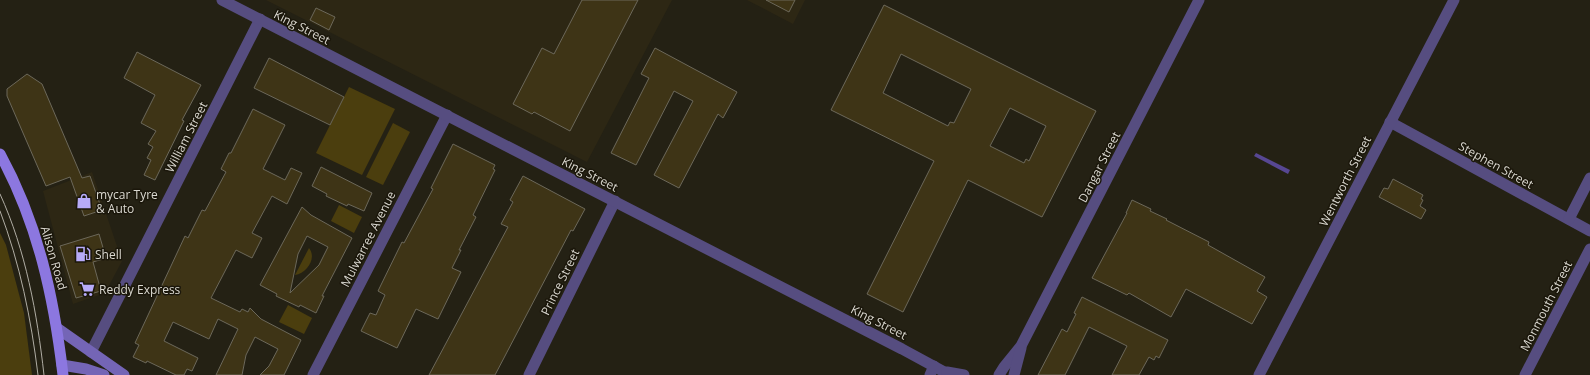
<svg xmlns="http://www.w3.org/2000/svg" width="1590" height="375" font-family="'Open Sans',sans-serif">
<rect width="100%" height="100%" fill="#242114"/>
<g fill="#2d2714">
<path d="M 266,0 L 672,0 L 587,162 Z"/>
<path d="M 747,0 L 805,0 L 793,24 Z"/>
<path d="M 92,172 L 122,261 L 105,293 L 73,304 L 43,191 Z"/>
</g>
<g fill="#4b3e0e">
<path d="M 349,87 L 395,109 L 362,175 L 316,153 Z"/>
<path d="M 393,123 L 410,132 L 383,185 L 366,177 Z"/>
<path d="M 339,205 L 362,217 L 354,233 L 331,221 Z"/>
<path d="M 0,233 L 6,245 L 24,313 L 32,375 L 0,375 Z"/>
<path d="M 309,248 C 317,258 307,273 295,275 Z"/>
<path d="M 288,305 L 312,318 L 304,334 L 279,322 Z"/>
</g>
<path fill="#574793" d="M 1256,153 L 1290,170 L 1288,174 L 1254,156 Z"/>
<g fill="#3e3416" stroke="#6c685a" fill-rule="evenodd">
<path d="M 582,0 L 638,0 L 570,131 L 534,112 L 532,114 L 513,104 L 542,48 L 554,54 Z"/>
<path d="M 766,0 L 795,0 L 789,12 Z"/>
<path d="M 884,5 L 1096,111 L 1042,217 L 968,180 L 903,312 L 867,294 L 934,161 L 831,110 ZM 901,54 L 971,89 L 954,123 L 950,122 L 948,126 L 883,93 ZM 1010,108 L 1046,126 L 1029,161 L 1026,159 L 1024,163 L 990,146 Z"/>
<path d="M 316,8 L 335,17 L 329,30 L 310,20 Z"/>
<path d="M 655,48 L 737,92 L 723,118 L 718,114 L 679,188 L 654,175 L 693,101 L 674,91 L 636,165 L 611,153 L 649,78 L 641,74 Z"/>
<path d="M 137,52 L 201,85 L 182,120 L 184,121 L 155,180 L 144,175 L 151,160 L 147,158 L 153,147 L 148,144 L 156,131 L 141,123 L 155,95 L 124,78 Z"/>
<path d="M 269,58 L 344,97 L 330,125 L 254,88 Z"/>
<path d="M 27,74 L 42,84 L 82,178 L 90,176 L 102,210 L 84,216 L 70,177 L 46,186 L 7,96 L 7,89 Z"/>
<path d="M 253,109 L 285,125 L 263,169 L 285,180 L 291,168 L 302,173 L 287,204 L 272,196 L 252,233 L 262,238 L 252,258 L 236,250 L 211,298 L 240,312 L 242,309 L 248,312 L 250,308 L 261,319 L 301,340 L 284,375 L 260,375 L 269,366 L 278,349 L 255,337 L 246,355 L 242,375 L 216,375 L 238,329 L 218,319 L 209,339 L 173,322 L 164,341 L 198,358 L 192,371 L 187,369 L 184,375 L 176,375 L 147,361 L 146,363 L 133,357 L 139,345 L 135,343 L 185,236 L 188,238 L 202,210 L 205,211 L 226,172 L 221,169 L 229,153 L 231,153 Z"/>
<path d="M 453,144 L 495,165 L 493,169 L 495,170 L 473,215 L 476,217 L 459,250 L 461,250 L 452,268 L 461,272 L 438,319 L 416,309 L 397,348 L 361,331 L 370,313 L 376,315 L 385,295 L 378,291 L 402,242 L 404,243 L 433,189 L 431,188 Z"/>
<path d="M 321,167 L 372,193 L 364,211 L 348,204 L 347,206 L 326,196 L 327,194 L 312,186 Z"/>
<path d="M 523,176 L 585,209 L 573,231 L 571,230 L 495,375 L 429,375 L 508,227 L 501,224 L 513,202 L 510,200 Z"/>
<path d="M 1393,179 L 1423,195 L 1421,199 L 1423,200 L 1420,206 L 1426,210 L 1421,219 L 1379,197 L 1384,188 L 1388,189 Z"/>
<path d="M 1132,200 L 1151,209 L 1150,211 L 1167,219 L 1166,220 L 1209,242 L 1208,245 L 1265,277 L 1257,291 L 1267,297 L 1252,324 L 1186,289 L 1171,317 L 1129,293 L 1127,295 L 1092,278 L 1127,213 L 1126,213 Z"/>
<path d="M 302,207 L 311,215 L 352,238 L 322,296 L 324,296 L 316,313 L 300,305 L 299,307 L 276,296 L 277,294 L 260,285 ZM 307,236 L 328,247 L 319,265 L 290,293 L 298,254 Z"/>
<path d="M 99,234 L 106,258 L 93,262 L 101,291 L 76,298 L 60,246 Z"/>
<path d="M 1082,297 L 1168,340 L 1159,358 L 1156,356 L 1154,360 L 1149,357 L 1139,375 L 1112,375 L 1127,346 L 1089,327 L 1065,375 L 1038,375 L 1062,329 L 1067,332 L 1076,314 L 1074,313 Z"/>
</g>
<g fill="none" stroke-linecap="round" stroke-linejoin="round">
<g stroke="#564d80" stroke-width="11">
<path d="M 1390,122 L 1590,231"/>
<path d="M 1569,219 L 1590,178"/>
<path d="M 91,352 L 260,19"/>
<path d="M 313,375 L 447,115"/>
<path d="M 529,375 L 615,201"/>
<path d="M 930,375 L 934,366"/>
<path d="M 1259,375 L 1454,0"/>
<path d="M 1525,375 L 1590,249"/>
</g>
<g stroke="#564d80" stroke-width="11">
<path d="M 222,0 L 902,349 L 950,375"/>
<path d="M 947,372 L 964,375"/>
<path d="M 999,375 L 1004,367 L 1021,346 L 1199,0"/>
<path d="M 1014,375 L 1021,348"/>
</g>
<g stroke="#7465b6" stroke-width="11">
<path d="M 57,328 L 124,375"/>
<path d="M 62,365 L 86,369 L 104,375"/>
</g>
<path stroke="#8c77e0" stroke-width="11" d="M 0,154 C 38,223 54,298 63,375"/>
<g stroke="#b0ada4" stroke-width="1">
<path d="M 0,194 C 26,251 37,313 44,375"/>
<path d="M 0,211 C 20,264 31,318 38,375"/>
</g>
</g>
<defs>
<symbol id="shop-bare" viewBox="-9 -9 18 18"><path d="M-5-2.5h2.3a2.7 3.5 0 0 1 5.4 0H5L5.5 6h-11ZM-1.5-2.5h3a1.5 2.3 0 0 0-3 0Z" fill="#b7abf8" stroke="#1b170b" stroke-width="2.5" paint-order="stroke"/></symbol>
<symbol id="fuel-bare" viewBox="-9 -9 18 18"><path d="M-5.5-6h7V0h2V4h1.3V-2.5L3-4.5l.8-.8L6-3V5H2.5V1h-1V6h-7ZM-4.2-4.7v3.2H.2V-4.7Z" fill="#b7abf8" stroke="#1b170b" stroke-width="2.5" paint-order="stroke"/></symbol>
<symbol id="supermarket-bare" viewBox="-9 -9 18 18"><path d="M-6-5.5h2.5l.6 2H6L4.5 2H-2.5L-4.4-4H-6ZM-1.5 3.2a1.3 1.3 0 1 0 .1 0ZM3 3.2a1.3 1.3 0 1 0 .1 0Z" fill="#b7abf8" stroke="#1b170b" stroke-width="2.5" paint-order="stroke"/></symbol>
</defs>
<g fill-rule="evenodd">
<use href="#shop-bare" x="73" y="190" width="22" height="22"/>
<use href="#fuel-bare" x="72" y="243" width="22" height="22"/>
<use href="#supermarket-bare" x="76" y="278" width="22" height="22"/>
</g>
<g text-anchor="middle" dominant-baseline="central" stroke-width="3" stroke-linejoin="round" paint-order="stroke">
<g font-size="12" fill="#dad8d0" stroke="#1b170b">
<text transform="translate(302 27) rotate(27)">King Street</text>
<text transform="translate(186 137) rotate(-63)">William Street</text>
<text transform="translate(1496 165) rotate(29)">Stephen Street</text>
<text transform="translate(1099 167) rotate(-63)">Dangar Street</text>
<text transform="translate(590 174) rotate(27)">King Street</text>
<text transform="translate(1345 181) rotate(-63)">Wentworth Street</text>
<text transform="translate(368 239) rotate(-63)">Mulwarree Avenue</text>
<text transform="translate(54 258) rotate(74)">Alison Road</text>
<text transform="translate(560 282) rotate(-64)">Prince Street</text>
<text transform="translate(1546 306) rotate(-63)">Monmouth Street</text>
<text transform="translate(879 322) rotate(27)">King Street</text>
</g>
<g font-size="12" fill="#dad8d0" stroke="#1b170b" text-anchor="start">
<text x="96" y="194">mycar Tyre<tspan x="96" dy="14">&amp; Auto</tspan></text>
<text x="95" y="254">Shell</text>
<text x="99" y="289">Reddy Express</text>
</g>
</g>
</svg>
